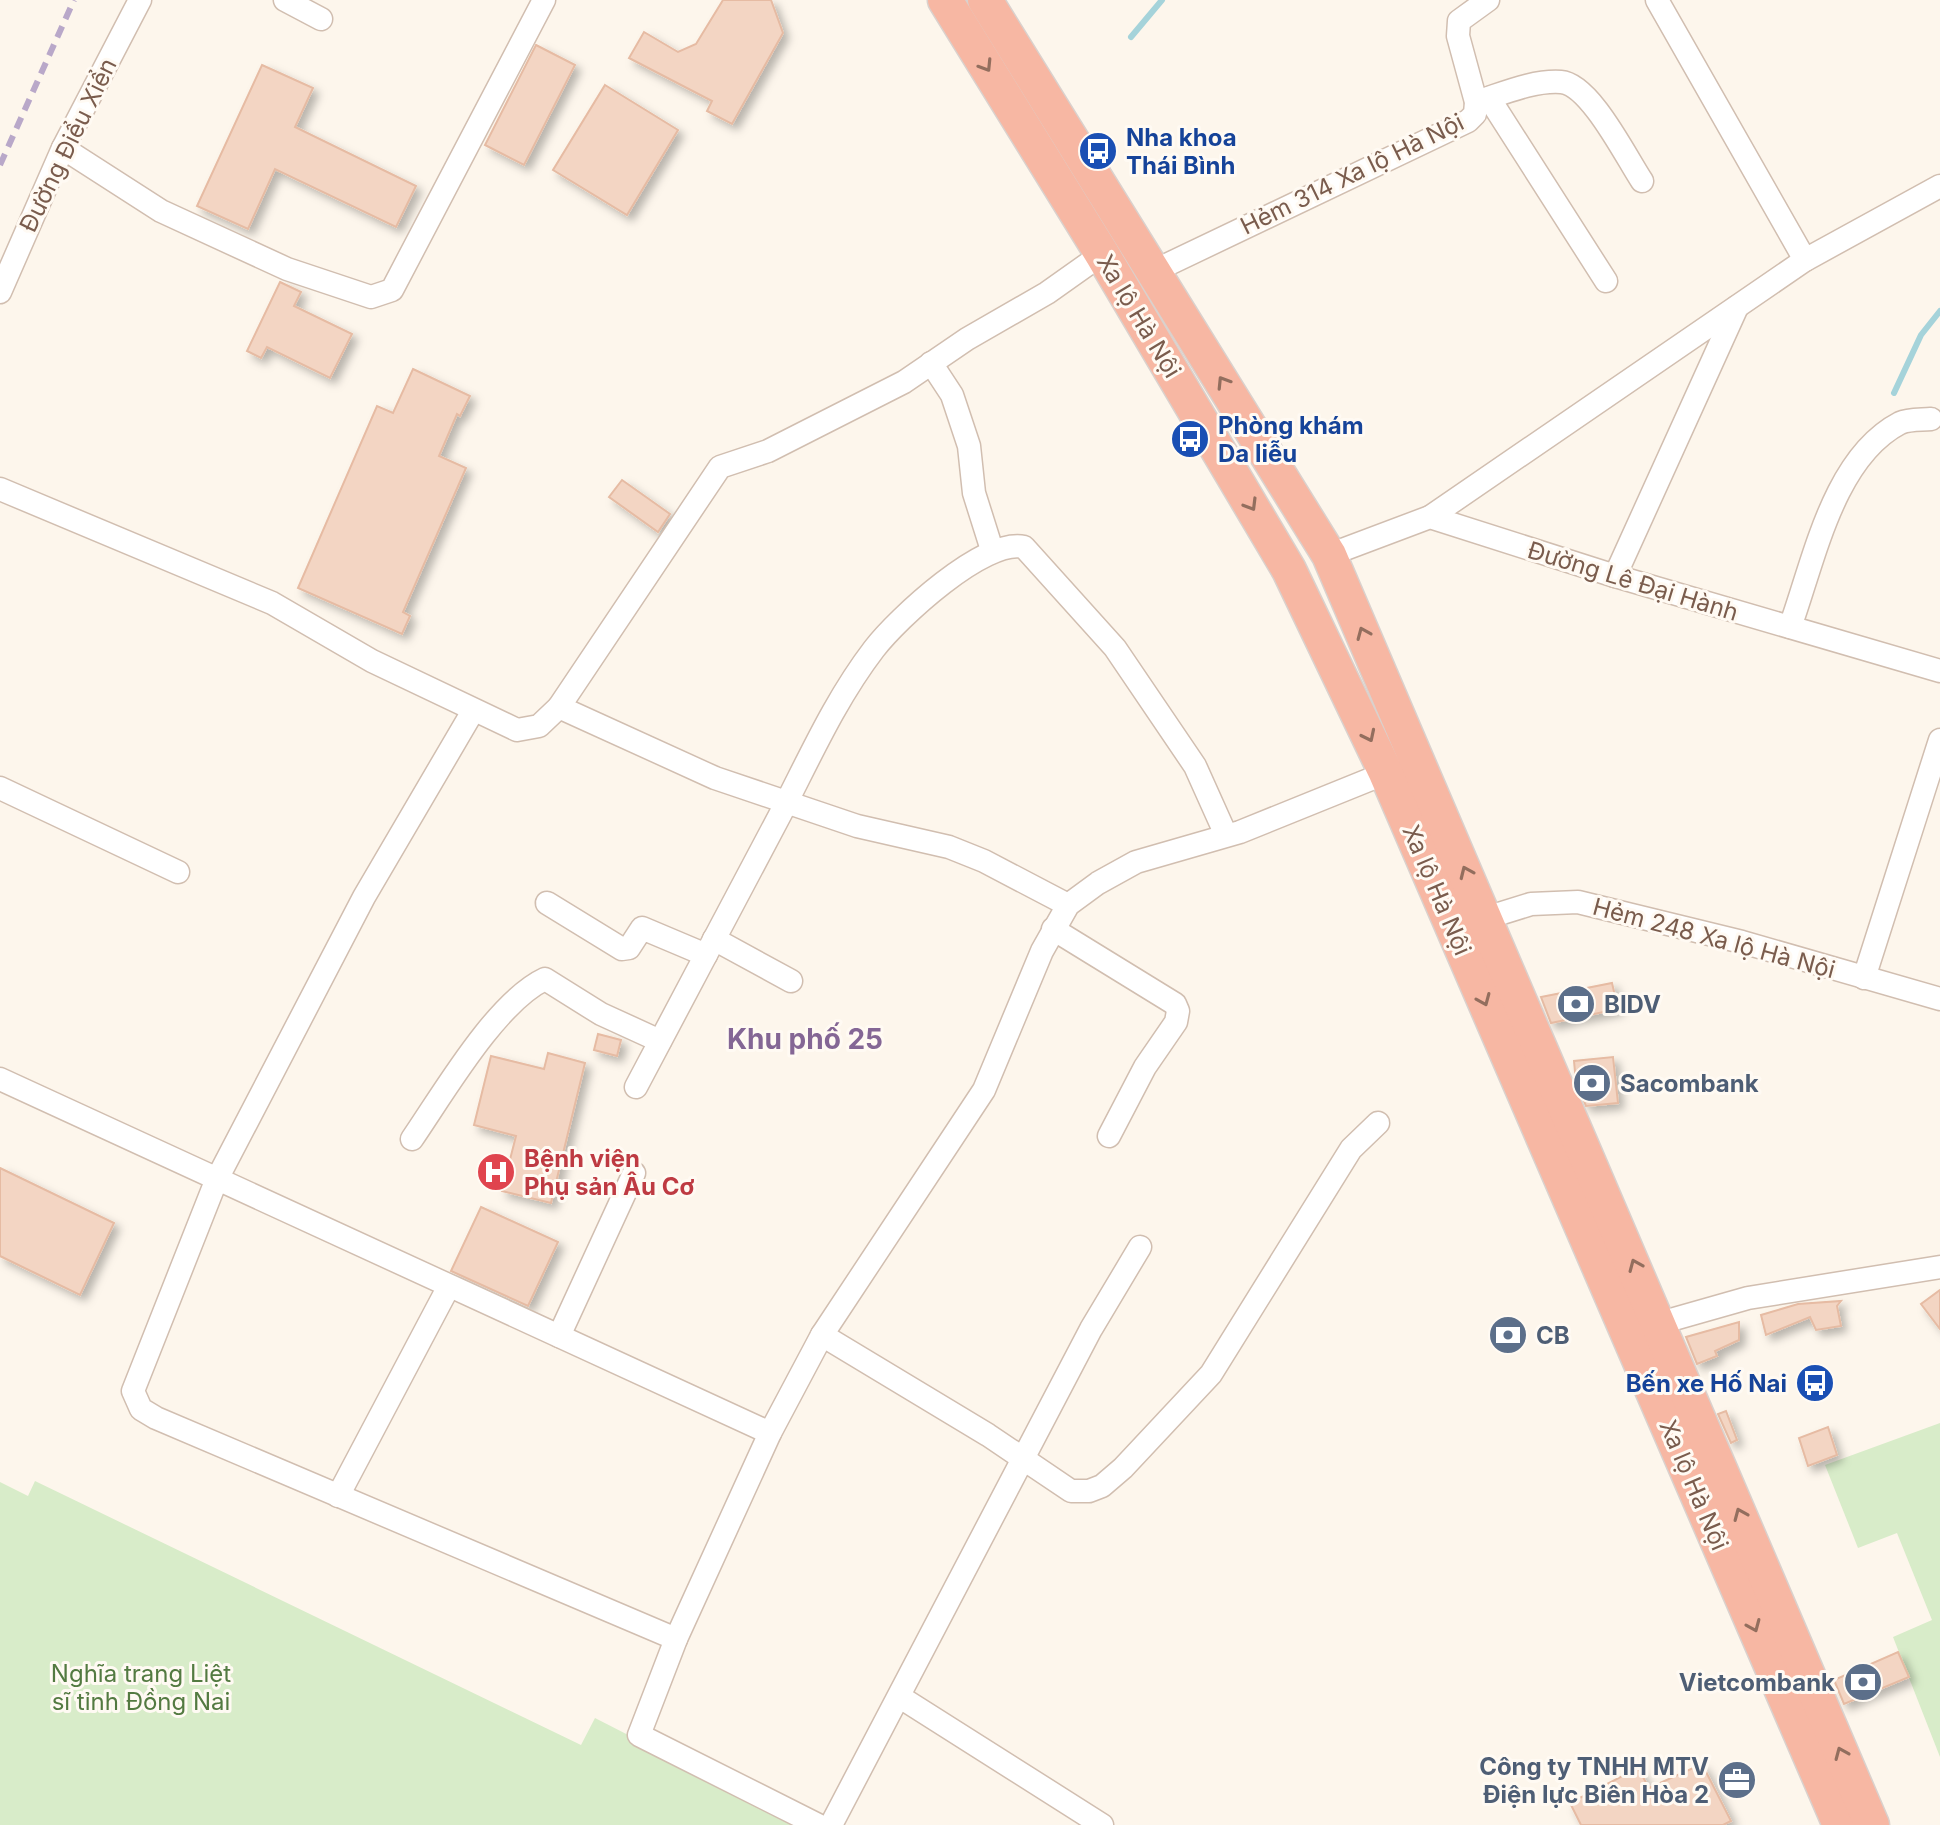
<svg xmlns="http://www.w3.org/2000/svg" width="1940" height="1825" font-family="Inter,sans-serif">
<defs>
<filter id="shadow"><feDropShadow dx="5.5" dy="5.5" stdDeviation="4" flood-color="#0004"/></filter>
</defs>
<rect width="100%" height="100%" fill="#fdf6ec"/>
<g fill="#d8ecc9">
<path d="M 1940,1423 L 1940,1757 L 1893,1637 L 1932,1620 L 1897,1533 L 1858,1548 L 1825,1465 Z"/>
<path d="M 35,1481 L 581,1745 L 595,1718 L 804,1825 L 0,1825 L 0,1482 L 28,1496 Z"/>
</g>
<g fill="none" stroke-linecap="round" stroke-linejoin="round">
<g stroke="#a5d3da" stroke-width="6">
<path d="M 1131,37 L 1162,0"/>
<path d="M 1894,393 L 1921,335 L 1940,311"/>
</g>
</g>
<g fill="#f3d5c3" stroke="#e6bba3" stroke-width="2" filter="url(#shadow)">
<path d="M 723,0 L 771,0 L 783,33 L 732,124 L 707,111 L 712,101 L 629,58 L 644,32 L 678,52 L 696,44 Z"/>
<path d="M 536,45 L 575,65 L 524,165 L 485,145 Z"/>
<path d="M 262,65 L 313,88 L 295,127 L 416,186 L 396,227 L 275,169 L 248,229 L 197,206 Z"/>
<path d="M 605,85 L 678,130 L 627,215 L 553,170 Z"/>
<path d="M 280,282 L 301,292 L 294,306 L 352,334 L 330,378 L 267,347 L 261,358 L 247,351 Z"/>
<path d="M 413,369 L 470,396 L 460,416 L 457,414 L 439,456 L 466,468 L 403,612 L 410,616 L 402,634 L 298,588 L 377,406 L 393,413 Z"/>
<path d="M 622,480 L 670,514 L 658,532 L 609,497 Z"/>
<path d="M 1612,983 L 1618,1009 L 1551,1023 L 1541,997 Z"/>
<path d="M 598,1034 L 621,1040 L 617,1056 L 594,1050 Z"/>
<path d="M 548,1053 L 585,1063 L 551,1203 L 502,1191 L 516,1136 L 474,1125 L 491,1056 L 544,1069 Z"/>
<path d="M 1613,1057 L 1618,1103 L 1586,1106 L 1576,1083 L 1574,1061 Z"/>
<path d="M 0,1168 L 114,1223 L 80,1295 L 0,1256 Z"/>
<path d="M 481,1207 L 558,1242 L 528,1306 L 451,1271 Z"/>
<path d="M 1940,1290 L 1940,1329 L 1921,1304 Z"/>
<path d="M 1841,1301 L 1837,1306 L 1841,1326 L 1816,1330 L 1810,1317 L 1766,1335 L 1761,1315 L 1798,1304 Z"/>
<path d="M 1739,1322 L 1739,1340 L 1715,1351 L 1717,1356 L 1697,1364 L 1686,1337 Z"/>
<path d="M 1726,1411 L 1737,1440 L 1731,1443 L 1718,1414 Z"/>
<path d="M 1828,1427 L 1837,1455 L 1808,1466 L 1799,1438 Z"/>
<path d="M 1898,1652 L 1909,1677 L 1844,1704 L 1834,1680 Z"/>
<path d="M 1702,1764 L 1731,1821 L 1723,1825 L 1581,1825 L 1570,1803 L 1638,1768 L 1649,1788 Z"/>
</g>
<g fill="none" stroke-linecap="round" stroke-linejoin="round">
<defs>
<g id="minor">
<path d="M 285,0 L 321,19"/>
<path d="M 1657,0 L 1805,260"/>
<path d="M 1489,98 L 1606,281"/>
<path d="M 1476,102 C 1502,94 1533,80 1561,82 C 1590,84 1626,157 1642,181"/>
<path d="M 63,148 L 161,211 L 287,269 L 371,297 L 392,290 L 544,0"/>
<path d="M 1154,271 L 1468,121 L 1475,114 L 1476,102 L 1458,36 L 1459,21 L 1488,0"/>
<path d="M 0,292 L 63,148 L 140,0"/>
<path d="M 931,363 L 952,395 L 969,446 L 974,493 L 992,550"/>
<path d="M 0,489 L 272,603 L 372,661 L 517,730 L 539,726 L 559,707 L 715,778 L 857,826 L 949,847 L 984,861 L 1068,905"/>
<path d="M 1430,517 L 1805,260 L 1940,186"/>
<path d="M 1329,555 L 1430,517 L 1615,576 L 1940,671"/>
<path d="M 1615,576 L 1737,307"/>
<path d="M 1790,627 C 1814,561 1833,458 1900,423 C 1909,419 1921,420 1931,419"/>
<path d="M 559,707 L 720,467 L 768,451 L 904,382 L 967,339 L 1047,293 L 1102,254"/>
<path d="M 473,711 L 364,897 L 216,1181 L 133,1391 L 141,1409 L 156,1418 L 676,1639"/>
<path d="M 0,788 L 178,872"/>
<path d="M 547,903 L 622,949 L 629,948 L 642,928 L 706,955"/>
<path d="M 1486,918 L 1531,904 L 1578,902 L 1742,942 L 1940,999"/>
<path d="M 1053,929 L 1175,1004 L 1178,1011 L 1176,1022 L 1145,1067 L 1109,1136"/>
<path d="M 714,939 L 791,981"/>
<path d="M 1864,978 L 1940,740"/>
<path d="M 0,1079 L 770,1433"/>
<path d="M 636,1087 C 684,996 733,904 781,813 C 810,757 835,700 874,649 C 898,618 984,538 1024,547 L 1115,648 L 1195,766 L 1226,835"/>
<path d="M 412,1139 C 443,1094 496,1002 545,979 L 601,1014 L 660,1041"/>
<path d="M 1660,1323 L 1748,1298 L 1940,1267"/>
<path d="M 822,1335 L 988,1435 L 1071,1491 L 1089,1491 L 1102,1486 L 1123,1468 L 1211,1374 L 1351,1149 L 1378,1123"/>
<path d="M 559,1336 L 634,1173"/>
<path d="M 338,1496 L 449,1286"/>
<path d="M 900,1697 L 1102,1825"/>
<path d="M 818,1825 L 639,1735 L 676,1639 L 770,1433 L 822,1335 L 984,1090 L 1042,951 L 1068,905 L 1098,883 L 1136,862 L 1240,832 L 1386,773"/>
<path d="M 831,1825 L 1091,1329 L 1140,1247"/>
</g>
<g id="highway">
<path d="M 945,0 L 1102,254 L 1289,570 L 1386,773 L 1840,1825"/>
<path d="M 985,0 L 1329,555 L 1872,1825"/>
</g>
</defs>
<use href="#minor" stroke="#d1beb0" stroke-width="25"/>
<use href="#highway" stroke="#dad1cd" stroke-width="37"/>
<use href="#minor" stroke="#fff" stroke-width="22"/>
<use href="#highway" stroke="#f7b7a3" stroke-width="34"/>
<path stroke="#b9a8c9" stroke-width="6" stroke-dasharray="12 8" stroke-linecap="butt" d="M 0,165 L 74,0"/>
</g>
<defs><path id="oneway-chevron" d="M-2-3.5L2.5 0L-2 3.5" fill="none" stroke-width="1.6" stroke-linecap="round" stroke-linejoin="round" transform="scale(2)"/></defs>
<g stroke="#936e5e">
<use href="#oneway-chevron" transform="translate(986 66) rotate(58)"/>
<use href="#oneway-chevron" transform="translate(1223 382) rotate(-122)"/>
<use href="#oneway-chevron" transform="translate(1251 505) rotate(59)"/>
<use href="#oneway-chevron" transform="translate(1363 633) rotate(-113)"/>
<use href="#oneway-chevron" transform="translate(1369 736) rotate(64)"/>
<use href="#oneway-chevron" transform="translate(1466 872) rotate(-114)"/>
<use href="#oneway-chevron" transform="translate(1484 1000) rotate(67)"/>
<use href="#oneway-chevron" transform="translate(1635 1265) rotate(-113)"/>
<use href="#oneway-chevron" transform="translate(1740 1514) rotate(-113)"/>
<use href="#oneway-chevron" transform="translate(1754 1626) rotate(67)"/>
<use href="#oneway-chevron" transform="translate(1841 1753) rotate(-113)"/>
</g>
<defs>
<symbol id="bus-disc" viewBox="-11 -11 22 22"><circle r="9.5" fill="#1a4fb4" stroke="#fffaf3"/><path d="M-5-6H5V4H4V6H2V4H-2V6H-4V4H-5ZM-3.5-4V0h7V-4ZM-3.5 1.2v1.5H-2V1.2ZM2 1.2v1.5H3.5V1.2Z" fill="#fff"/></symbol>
<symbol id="bank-disc" viewBox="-11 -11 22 22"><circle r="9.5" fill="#5c6f8a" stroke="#fffaf3"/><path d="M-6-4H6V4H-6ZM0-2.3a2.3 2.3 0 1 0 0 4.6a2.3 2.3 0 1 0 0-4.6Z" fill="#fff"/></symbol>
<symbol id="hospital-disc" viewBox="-11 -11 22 22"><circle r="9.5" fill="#e0444e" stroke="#fffaf3"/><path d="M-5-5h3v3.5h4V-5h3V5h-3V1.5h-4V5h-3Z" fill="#fff"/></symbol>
<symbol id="office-disc" viewBox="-11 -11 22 22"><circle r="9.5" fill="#5c6f8a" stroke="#fffaf3"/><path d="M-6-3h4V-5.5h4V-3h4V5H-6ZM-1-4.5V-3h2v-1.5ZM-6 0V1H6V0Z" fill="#fff"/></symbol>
</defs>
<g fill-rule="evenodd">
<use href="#bus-disc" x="1076" y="129" width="44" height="44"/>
<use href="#bus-disc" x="1168" y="417" width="44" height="44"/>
<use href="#bank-disc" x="1554" y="982" width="44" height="44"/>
<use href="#bank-disc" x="1570" y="1061" width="44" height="44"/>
<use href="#hospital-disc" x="474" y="1150" width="44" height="44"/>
<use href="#bank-disc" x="1486" y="1313" width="44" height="44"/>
<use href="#bus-disc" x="1793" y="1361" width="44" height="44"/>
<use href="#bank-disc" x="1841" y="1660" width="44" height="44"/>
<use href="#office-disc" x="1715" y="1758" width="44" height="44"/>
</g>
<g text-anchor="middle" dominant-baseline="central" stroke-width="6" stroke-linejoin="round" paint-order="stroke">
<g font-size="24" font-weight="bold" fill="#164399" stroke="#fffaf3" text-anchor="start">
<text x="1126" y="137">Nha khoa<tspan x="1126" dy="28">Thái Bình</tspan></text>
<text x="1218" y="425">Phòng khám<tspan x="1218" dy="28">Da liễu</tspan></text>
<text x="1787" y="1383" text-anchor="end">Bến xe Hố Nai</text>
</g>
<g font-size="24" fill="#7a5c4d" stroke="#fffaf3">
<text transform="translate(68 145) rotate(-64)">Đường Điểu Xiển</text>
<text transform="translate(1352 174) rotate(-26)">Hẻm 314 Xa lộ Hà Nội</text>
<text transform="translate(1139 316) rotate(59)">Xa lộ Hà Nội</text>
<text transform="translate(1633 581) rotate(17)">Đường Lê Đại Hành</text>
<text transform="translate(1437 890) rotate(67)">Xa lộ Hà Nội</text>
<text transform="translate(1714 938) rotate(15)">Hẻm 248 Xa lộ Hà Nội</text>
<text transform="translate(1694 1485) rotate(67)">Xa lộ Hà Nội</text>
</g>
<g font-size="24" font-weight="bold" fill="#4e5e75" stroke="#fffaf3" text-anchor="start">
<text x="1604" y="1004">BIDV</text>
<text x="1620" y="1083">Sacombank</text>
<text x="1536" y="1335">CB</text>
<text x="1835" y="1682" text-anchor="end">Vietcombank</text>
<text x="1709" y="1766" text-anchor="end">Công ty TNHH MTV<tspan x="1709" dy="28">Điện lực Biên Hòa 2</tspan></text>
</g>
<g font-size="24" font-weight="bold" fill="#be3a42" stroke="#fffaf3" text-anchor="start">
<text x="524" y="1158">Bệnh viện<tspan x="524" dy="28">Phụ sản Âu Cơ</tspan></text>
</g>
<g font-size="24" fill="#537a41" stroke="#fffaf3">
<text x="141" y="1673">Nghĩa trang Liệt<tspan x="141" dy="28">sĩ tỉnh Đồng Nai</tspan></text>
</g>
<g font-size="28" font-weight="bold" fill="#846695" stroke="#fffaf3">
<text x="805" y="1039">Khu phố 25</text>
</g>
</g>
</svg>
